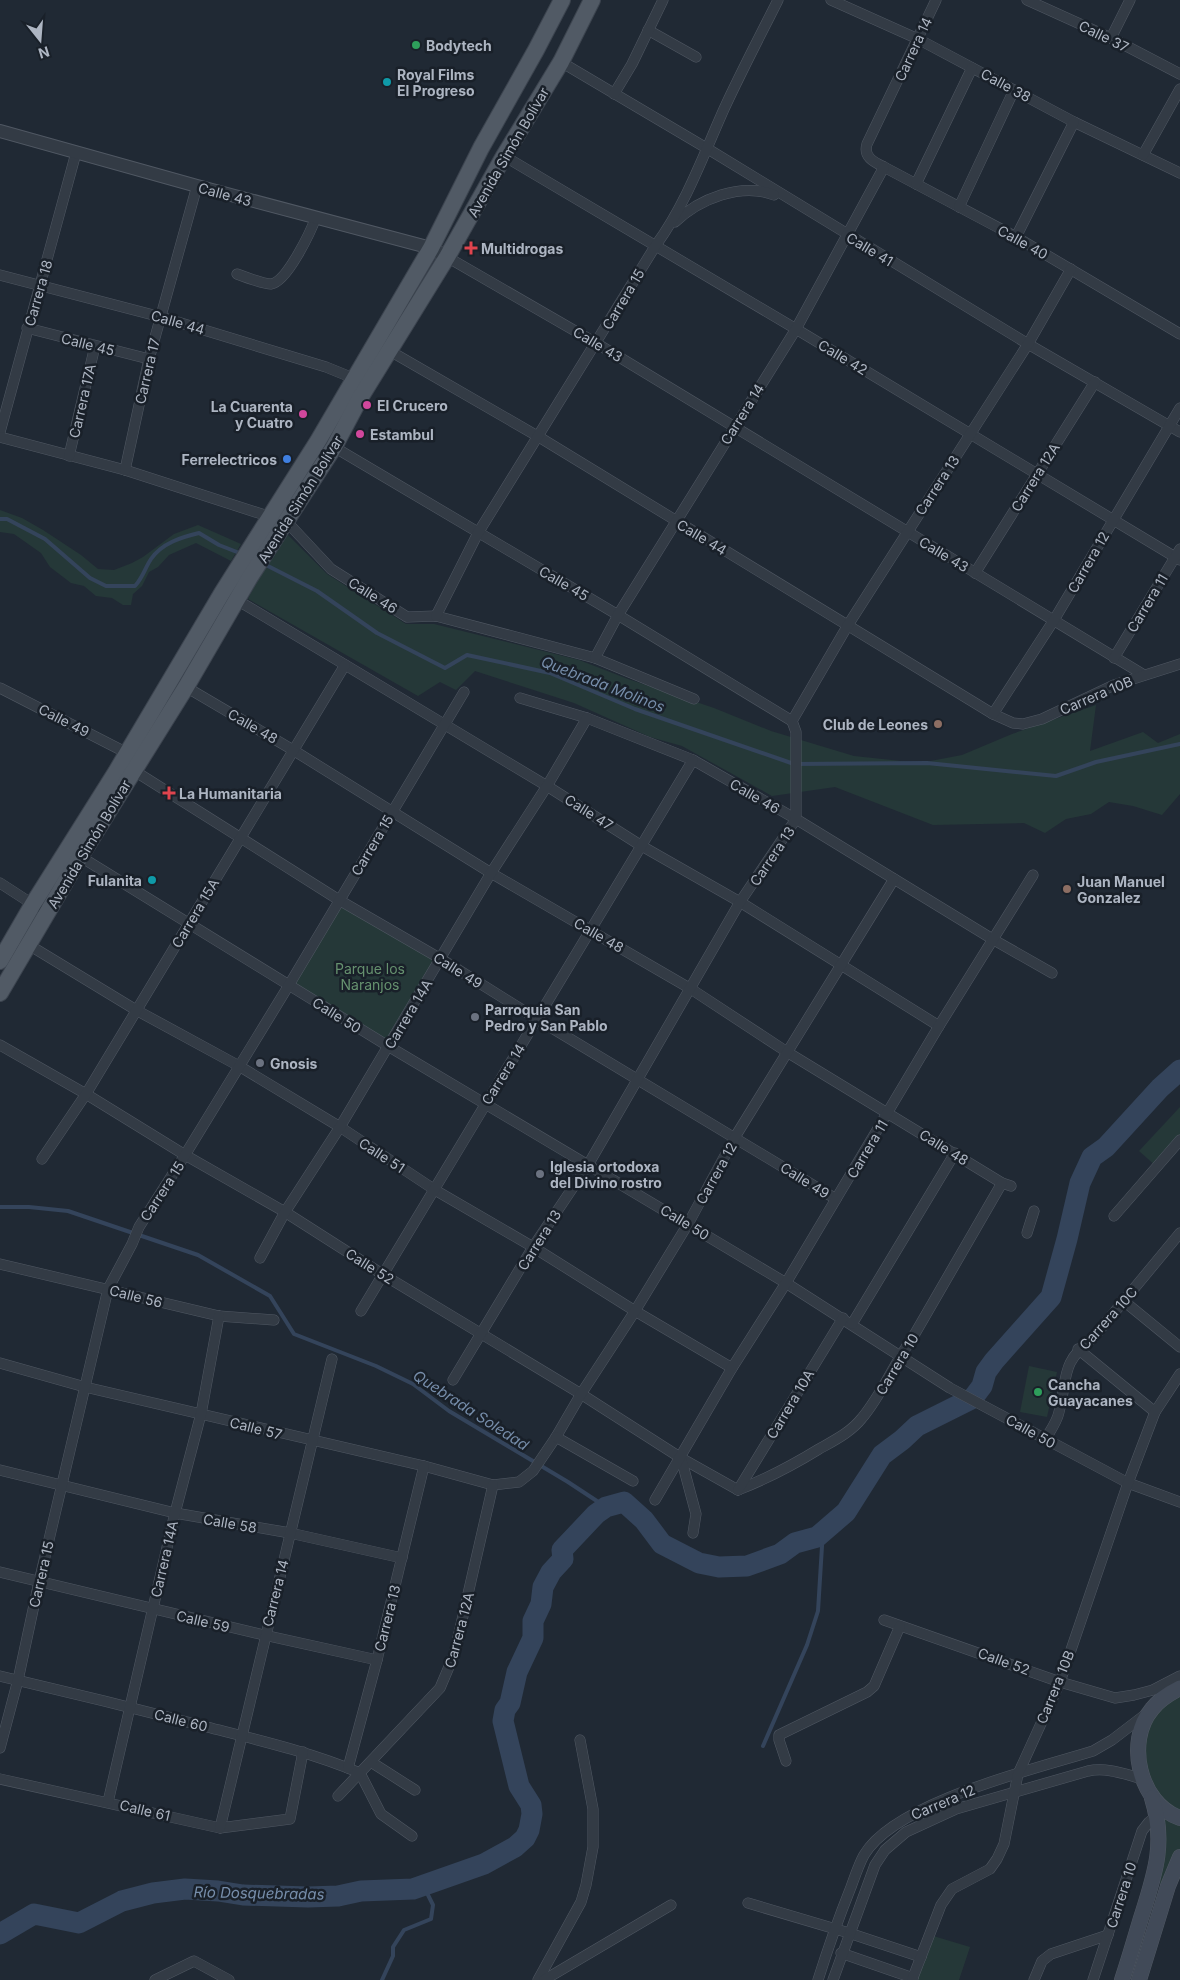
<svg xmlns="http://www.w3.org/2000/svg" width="1180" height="1980" font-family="Inter,sans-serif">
<rect width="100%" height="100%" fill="#202934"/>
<g fill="#253838">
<path d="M 0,510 L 22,518 L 43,530 L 81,555 L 98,569 L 114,570 L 132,563 L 143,557 L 174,534 L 198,525 L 241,544 L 231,561 L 196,543 L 169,555 L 158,567 L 149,572 L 142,586 L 133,594 L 131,605 L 123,605 L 112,598 L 96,596 L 84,586 L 71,583 L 50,567 L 41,553 L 14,534 L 0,532 Z"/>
<path d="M 282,529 L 327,574 L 406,624 L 434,624 L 579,660 L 628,679 L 714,708 L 771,731 L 854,756 L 920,763 L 962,755 L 1012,734 L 1096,705 L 1090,751 L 1143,732 L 1158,743 L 1180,734 L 1180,794 L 1162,815 L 1133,806 L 1109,802 L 1091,814 L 1066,819 L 1045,833 L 1024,823 L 933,825 L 835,787 L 772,796 L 682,746 L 650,737 L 574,703 L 475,671 L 456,690 L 440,682 L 418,696 L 248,599 Z"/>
<path d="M 339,900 L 441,959 L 388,1046 L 289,985 Z"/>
<path d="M 1180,1107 L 1180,1140 L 1156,1166 L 1139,1151 Z"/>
<path d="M 1029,1366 L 1057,1372 L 1047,1417 L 1020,1412 Z"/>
<path d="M 1180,1688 L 1180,1857 L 1168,1886 L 1153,1881 L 1157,1864 L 1147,1788 L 1143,1726 Z"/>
<path d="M 930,1935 L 970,1947 L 959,1980 L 913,1980 Z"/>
</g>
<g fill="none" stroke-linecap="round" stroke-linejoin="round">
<g stroke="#34445b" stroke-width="4">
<path d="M 0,519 L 7,519 L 45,539 L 90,578 L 106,586 L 135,586 C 143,577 145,568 151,559 C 162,543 182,537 199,533 L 219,545 L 242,554"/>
<path d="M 262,563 L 317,591 L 377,633 L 445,668 L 467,655 L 550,673 L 635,709 L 794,764 L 927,763 L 1056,776 L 1096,762 L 1180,744"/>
<path d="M 0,1207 L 29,1207 L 68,1211 L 198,1255 L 270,1296 L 294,1334 L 376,1366 L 413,1384 L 449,1411 L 568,1482 L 606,1507"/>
<path d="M 763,1746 L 807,1645 L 818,1611 L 823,1530"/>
<path d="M 382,1980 L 393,1956 L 393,1947 L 404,1930 L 431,1919 L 433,1905 L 427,1893 L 427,1885"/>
</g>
<path stroke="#34445b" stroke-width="21" d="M 0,1934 L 34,1914 L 79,1923 L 122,1901 L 153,1893 L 185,1889 L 218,1891 L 243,1895 L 308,1897 L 338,1896 L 361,1891 L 413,1889 L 484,1864 L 515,1847 L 525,1838 L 529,1830 L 532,1814 L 531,1805 L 519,1786 L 503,1721 L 505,1710 L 510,1703 L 517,1672 L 533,1638 L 533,1621 L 541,1604 L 543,1587 L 551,1572 L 563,1559 L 562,1550 L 596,1514 L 606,1507 L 624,1502 L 644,1520 L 662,1544 L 699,1563 L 719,1567 L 747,1566 L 780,1554 L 795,1543 L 817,1537 L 846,1512 L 882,1455 L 902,1440 L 917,1426 L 973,1398 L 982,1386 L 986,1372 L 994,1361 L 1051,1297 L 1067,1239 L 1080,1183 L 1092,1157 L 1106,1147 L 1160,1088 L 1180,1070"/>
<defs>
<g id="minor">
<path d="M 831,0 L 918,39 L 1074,122 L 1180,173"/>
<path d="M 936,0 L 867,144 C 863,157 874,162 884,167 L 1016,237 L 1180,334"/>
<path d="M 1027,0 L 1111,38 L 1180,74"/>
<path d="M 648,30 L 696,57"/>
<path d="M 1111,38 L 1130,0"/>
<path d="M 561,62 L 708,149 L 1028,344 L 1180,432"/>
<path d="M 614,94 L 632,64 L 663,0"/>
<path d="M 1143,155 L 1180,89"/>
<path d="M 504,156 L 796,329 L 1180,560"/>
<path d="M 916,184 L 972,68"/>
<path d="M 959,207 L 1014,90"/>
<path d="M 675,222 C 699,199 741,182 774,195"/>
<path d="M 1016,237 L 1074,122"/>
<path d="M 447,257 L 596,343 L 1144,675"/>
<path d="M 237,274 C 245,277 264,284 271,284 C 287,282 311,231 316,217"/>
<path d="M 0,275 L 161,317 L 326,367 L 353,378"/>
<path d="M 27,328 L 149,359"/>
<path d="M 390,351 L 539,437 L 993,714 L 1013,723 L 1023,724 L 1042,719 L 1114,685 L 1180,664"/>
<path d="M 0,432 L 76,153"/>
<path d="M 0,437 L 125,470 L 271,517"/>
<path d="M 334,447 L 618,615 L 792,721"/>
<path d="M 69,456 L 95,346"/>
<path d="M 125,470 L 149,359 L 197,186"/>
<path d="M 287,522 L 331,569 L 407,617 L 436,616 L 595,658 L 694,699"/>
<path d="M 975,573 L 1095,382"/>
<path d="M 237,600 L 547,786 L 640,845 L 740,902 L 939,1026"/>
<path d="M 436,616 L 478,533 L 656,245 C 686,204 703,156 724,109 C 741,72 760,36 778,0"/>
<path d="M 595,658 L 618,615 L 796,329 L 884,167"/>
<path d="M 1114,658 L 1180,549"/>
<path d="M 186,687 L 293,750 L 491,873 L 691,989 L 787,1052 L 1002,1183 L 1011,1186"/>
<path d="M 0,688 L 127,753"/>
<path d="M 520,698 L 587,718 L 693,760 L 796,819 L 994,940 L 1052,973"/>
<path d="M 993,714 L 1054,620 L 1180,408"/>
<path d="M 133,770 L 339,900 L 441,959 L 537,1019 L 836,1199"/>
<path d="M 76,854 L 388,1046 L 786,1283 L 950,1388 L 1128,1483 L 1180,1502"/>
<path d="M 0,883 L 37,907"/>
<path d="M 29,945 L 136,1010 L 239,1066 L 340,1127 L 435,1190 L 533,1247 L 635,1311 L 732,1368"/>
<path d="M 0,1045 L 86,1094 L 185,1155 L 285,1212 L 382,1274 L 581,1394 L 681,1458 L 738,1490"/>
<path d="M 42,1159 L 86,1094 L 345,665"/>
<path d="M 1114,1216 L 1180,1140"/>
<path d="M 1027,1233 L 1034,1211"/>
<path d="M 260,1258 L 285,1212 L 340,1127 L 491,873 L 547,786 L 587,718"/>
<path d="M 0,1264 L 219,1316 L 274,1320"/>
<path d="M 1125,1302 L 1180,1347"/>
<path d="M 361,1311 L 693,760"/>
<path d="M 852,1324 L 955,1153"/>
<path d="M 1078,1349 L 1155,1412"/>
<path d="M 0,1363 L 85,1387 L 424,1466 L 493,1485 L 519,1482 L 533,1471 L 556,1437 L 581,1394 L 635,1311 L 688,1224 L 735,1137 L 894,879"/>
<path d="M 453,1380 L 533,1247 L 588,1165 L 740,902 L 796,819 L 796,732 L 792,721 L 848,625 L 1028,344 L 1071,269"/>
<path d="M 556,1437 L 633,1481"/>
<path d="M 1045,1440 C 1050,1431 1057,1422 1059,1412 C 1068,1377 1060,1363 1093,1338 L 1180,1233"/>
<path d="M 681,1458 L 696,1514 L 693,1533"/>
<path d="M 0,1470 L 175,1513 L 290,1533 L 402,1558"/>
<path d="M 738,1490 C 766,1479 793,1465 819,1449 C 835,1440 851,1432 862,1418 C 883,1393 894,1363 913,1337 L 1002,1183"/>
<path d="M 738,1490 L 843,1318"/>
<path d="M 655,1500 L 732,1368 L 786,1283 L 939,1026 L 1033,875"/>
<path d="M 0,1572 L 264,1635 L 377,1660"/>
<path d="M 884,1620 L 1060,1682 L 1115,1698 L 1134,1695 L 1153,1690 L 1180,1676"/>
<path d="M 0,1676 C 69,1692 138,1709 207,1727 C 258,1740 310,1752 360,1773 L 381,1814 L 412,1836"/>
<path d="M 0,1748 L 18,1680 L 39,1582 L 108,1289 L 132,1244 L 139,1227 L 185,1155 L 289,985 L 464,692"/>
<path d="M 786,1761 L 779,1740 L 779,1735 L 867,1692 L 874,1686 L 900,1626"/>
<path d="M 371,1762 L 415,1790"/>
<path d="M 348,1768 L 377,1660 L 424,1466"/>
<path d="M 0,1779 L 220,1828 L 290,1819 L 303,1752"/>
<path d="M 338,1796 L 440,1688 L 454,1655 L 493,1485"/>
<path d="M 108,1802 L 175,1513 L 201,1414 L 219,1316"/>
<path d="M 220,1828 L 332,1359"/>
<path d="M 748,1903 L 849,1933 L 921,1957"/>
<path d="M 841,1953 L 913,1978"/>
<path d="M 155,1980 L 194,1961 L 229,1980"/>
<path d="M 538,1980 L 581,1902 L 586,1885 L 593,1847 L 593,1809 L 580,1740"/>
<path d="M 544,1980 L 671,1905"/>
<path d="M 818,1980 C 828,1948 839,1917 851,1887 C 855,1876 859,1864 864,1855 C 895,1802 1035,1769 1093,1751 L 1112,1740 L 1146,1714"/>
<path d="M 833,1980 L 875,1865 L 885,1850 L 906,1832 L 956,1809 L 1088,1771 C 1107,1767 1124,1774 1143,1779"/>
<path d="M 912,1980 L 941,1905 L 952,1889 L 990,1869 L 997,1859 L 1004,1844 L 1018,1774 L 1060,1682 L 1128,1483 L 1155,1412 L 1180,1374"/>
<path d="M 1034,1980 L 1042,1961 L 1051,1954 L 1108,1935"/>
<path d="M 1093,1980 L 1142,1831 L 1149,1822 L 1158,1815"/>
</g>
<path id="tertiary" d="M 0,131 L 197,186 L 431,248 L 447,257"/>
<g id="secondary">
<path d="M 1180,1688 C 1170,1693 1159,1700 1152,1709 C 1125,1741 1139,1804 1180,1818"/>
<path d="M 1122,1980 C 1129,1959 1135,1938 1141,1918 C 1155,1874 1166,1843 1152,1798"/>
<path d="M 1139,1980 L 1168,1886 L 1180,1857"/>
</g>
<g id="primary">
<path d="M 0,961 L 33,904 L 116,772 L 222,593 L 318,441 L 431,248 L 481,148 L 536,50 L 562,0"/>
<path d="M 0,993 L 80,857 L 186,687 L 250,577 L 334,447 L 360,398 L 447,257 L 504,156 L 561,62 L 592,0"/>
</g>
</defs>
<use href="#minor" stroke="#505863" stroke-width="11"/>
<use href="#tertiary" stroke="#505863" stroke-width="14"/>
<use href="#secondary" stroke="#505863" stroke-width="16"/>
<use href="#primary" stroke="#3c444f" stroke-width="18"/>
<use href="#minor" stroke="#333b45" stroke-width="10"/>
<use href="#tertiary" stroke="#333b45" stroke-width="12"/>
<use href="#secondary" stroke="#414a58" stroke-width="15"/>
<use href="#primary" stroke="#515a65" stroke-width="16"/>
</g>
<g fill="#2e9e5b" stroke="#192029" stroke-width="2">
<circle cx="416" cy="45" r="5"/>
<circle cx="1038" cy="1392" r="5"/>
</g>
<g fill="#0f9aa8" stroke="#192029" stroke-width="2">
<circle cx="387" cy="82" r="5"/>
<circle cx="152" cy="880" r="5"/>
</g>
<g fill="#e0444e" stroke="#192029" stroke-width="2">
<path d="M468.5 240.5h5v5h5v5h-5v5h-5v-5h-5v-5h5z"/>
<path d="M166.5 785.5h5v5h5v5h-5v5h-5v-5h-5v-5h5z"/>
</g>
<g fill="#d1479c" stroke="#192029" stroke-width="2">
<circle cx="367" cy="405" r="5"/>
<circle cx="303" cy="414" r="5"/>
<circle cx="360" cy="434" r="5"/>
</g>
<circle fill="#3f7fe0" stroke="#192029" stroke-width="2" cx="287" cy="459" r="5"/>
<g fill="#8d6e63" stroke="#192029" stroke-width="2">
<circle cx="938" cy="724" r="5"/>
<circle cx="1067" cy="889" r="5"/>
</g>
<g fill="#6b7280" stroke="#192029" stroke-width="2">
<circle cx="475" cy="1017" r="5"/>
<circle cx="260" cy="1063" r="5"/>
<circle cx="540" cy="1174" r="5"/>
</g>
<g text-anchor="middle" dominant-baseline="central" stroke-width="5" stroke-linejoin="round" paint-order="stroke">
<g font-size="14" fill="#adb5c2" stroke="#192029">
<text transform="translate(1104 36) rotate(26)">Calle 37</text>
<text transform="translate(913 49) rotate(-65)">Carrera 14</text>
<text transform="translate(1006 85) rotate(28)">Calle 38</text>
<text transform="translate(508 152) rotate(-60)">Avenida Simón Bolívar</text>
<text transform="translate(225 194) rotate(15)">Calle 43</text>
<text transform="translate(1023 242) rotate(29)">Calle 40</text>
<text transform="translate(870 249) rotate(31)">Calle 41</text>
<text transform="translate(38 293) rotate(-74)">Carrera 18</text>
<text transform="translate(623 299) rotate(-59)">Carrera 15</text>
<text transform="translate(178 322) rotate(16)">Calle 44</text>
<text transform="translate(88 344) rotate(14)">Calle 45</text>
<text transform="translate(598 344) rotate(31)">Calle 43</text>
<text transform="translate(843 357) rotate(31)">Calle 42</text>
<text transform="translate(147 371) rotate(-77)">Carrera 17</text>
<text transform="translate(82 401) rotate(-77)">Carrera 17A</text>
<text transform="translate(742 414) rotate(-58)">Carrera 14</text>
<text transform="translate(1035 477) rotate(-58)">Carrera 12A</text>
<text transform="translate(937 485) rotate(-57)">Carrera 13</text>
<text transform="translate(300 499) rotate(-58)">Avenida Simón Bolívar</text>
<text transform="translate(702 537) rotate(31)">Calle 44</text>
<text transform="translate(944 554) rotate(31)">Calle 43</text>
<text transform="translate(1088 562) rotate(-60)">Carrera 12</text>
<text transform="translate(564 583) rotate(30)">Calle 45</text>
<text transform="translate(373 595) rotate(32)">Calle 46</text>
<text transform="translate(1147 603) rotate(-59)">Carrera 11</text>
<text transform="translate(1096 695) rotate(-23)">Carrera 10B</text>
<text transform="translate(64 720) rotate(27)">Calle 49</text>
<text transform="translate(253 726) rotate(30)">Calle 48</text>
<text transform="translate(755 796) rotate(30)">Calle 46</text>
<text transform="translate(589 812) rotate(32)">Calle 47</text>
<text transform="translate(89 844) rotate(-59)">Avenida Simón Bolívar</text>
<text transform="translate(372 845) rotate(-59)">Carrera 15</text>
<text transform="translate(772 856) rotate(-56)">Carrera 13</text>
<text transform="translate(195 913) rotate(-59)">Carrera 15A</text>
<text transform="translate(599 935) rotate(30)">Calle 48</text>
<text transform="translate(458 970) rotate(32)">Calle 49</text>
<text transform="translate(408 1014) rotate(-59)">Carrera 14A</text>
<text transform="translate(337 1015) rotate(32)">Calle 50</text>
<text transform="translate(503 1074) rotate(-58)">Carrera 14</text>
<text transform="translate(944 1147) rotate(32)">Calle 48</text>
<text transform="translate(867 1149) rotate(-59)">Carrera 11</text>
<text transform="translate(382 1155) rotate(33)">Calle 51</text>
<text transform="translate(716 1173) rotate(-61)">Carrera 12</text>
<text transform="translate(805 1180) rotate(32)">Calle 49</text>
<text transform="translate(162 1191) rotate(-57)">Carrera 15</text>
<text transform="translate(685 1222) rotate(31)">Calle 50</text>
<text transform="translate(539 1240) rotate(-58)">Carrera 13</text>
<text transform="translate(370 1266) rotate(32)">Calle 52</text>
<text transform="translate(136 1296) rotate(14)">Calle 56</text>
<text transform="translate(1108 1318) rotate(-48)">Carrera 10C</text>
<text transform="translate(897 1364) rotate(-59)">Carrera 10</text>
<text transform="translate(790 1404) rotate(-59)">Carrera 10A</text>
<text transform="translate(256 1428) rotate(14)">Calle 57</text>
<text transform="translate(1031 1431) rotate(29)">Calle 50</text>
<text transform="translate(230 1523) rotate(10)">Calle 58</text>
<text transform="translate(164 1559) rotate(-77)">Carrera 14A</text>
<text transform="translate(41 1574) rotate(-77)">Carrera 15</text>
<text transform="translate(275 1593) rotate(-76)">Carrera 14</text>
<text transform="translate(387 1618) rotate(-76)">Carrera 13</text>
<text transform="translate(203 1621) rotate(13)">Calle 59</text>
<text transform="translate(459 1630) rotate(-75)">Carrera 12A</text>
<text transform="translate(1004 1661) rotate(20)">Calle 52</text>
<text transform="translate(1055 1687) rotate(-68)">Carrera 10B</text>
<text transform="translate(181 1720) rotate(14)">Calle 60</text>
<text transform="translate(943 1802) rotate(-23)">Carrera 12</text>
<text transform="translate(145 1810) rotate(13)">Calle 61</text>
<text transform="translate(1121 1895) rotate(-72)">Carrera 10</text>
</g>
<g font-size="14" font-weight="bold" fill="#adb5c2" stroke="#192029" text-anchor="start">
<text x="426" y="45">Bodytech</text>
<text x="397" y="74">Royal Films<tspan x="397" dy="16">El Progreso</tspan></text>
<text x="481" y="248">Multidrogas</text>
<text x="377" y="405">El Crucero</text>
<text x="293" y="406" text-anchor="end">La Cuarenta<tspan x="293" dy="16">y Cuatro</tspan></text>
<text x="370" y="434">Estambul</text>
<text x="277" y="459" text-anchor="end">Ferrelectricos</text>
<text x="928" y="724" text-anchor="end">Club de Leones</text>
<text x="179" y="793">La Humanitaria</text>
<text x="142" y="880" text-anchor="end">Fulanita</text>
<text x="1077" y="881">Juan Manuel<tspan x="1077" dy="16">Gonzalez</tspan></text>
<text x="485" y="1009">Parroquia San<tspan x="485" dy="16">Pedro y San Pablo</tspan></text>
<text x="270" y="1063">Gnosis</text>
<text x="550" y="1166">Iglesia ortodoxa<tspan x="550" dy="16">del Divino rostro</tspan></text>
<text x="1048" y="1384">Cancha<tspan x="1048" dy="16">Guayacanes</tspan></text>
</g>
<g font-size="14" fill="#66916f" stroke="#192029">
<text x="370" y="968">Parque los<tspan x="370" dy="16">Naranjos</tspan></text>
</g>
<g font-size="15" font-style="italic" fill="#768daa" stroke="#192029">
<text transform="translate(603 684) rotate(21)">Quebrada Molinos</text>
<text transform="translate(471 1410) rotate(33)">Quebrada Soledad</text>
<text transform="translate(259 1893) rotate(1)">Río Dosquebradas</text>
</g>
</g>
<g transform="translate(40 40) rotate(163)" stroke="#192029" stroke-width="4" paint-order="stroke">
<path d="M0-4L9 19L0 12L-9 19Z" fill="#adb5c2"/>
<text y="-8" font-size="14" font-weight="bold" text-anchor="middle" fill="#adb5c2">N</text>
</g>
</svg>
